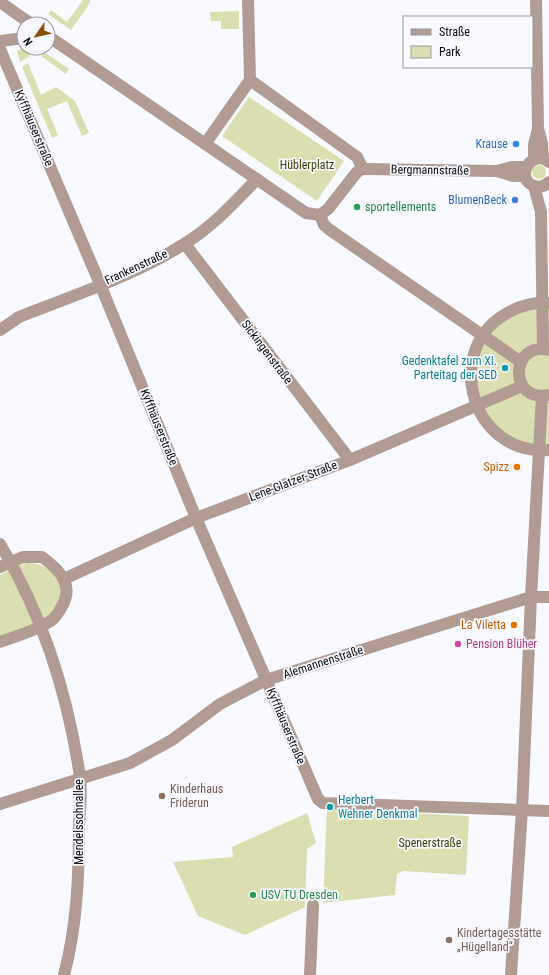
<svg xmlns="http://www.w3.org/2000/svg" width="549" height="975" font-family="'Roboto Condensed',sans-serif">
<rect width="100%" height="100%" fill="#f8faff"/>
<g fill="#dbdeb0">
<path d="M 83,0 L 90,0 L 90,3 L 71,30 L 48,14 L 51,10 L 67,22 Z"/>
<path d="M 239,11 L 239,29 L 221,29 L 221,21 L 211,21 L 210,12 Z"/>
<path d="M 24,47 L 30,56 L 20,62 L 17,51 Z"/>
<path d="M 44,52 L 69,69 L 66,74 L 41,56 Z"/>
<path d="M 28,63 L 41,95 L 56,87 L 75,101 L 89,133 L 82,136 L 67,101 L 47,109 L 58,135 L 52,138 L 22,67 Z"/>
<path d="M 249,97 L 344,161 L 317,201 L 222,136 Z"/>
<circle cx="539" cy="172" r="7"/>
<path d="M 549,307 L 549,447 L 534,447 L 496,430 L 472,383 L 481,342 L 511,314 Z"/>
<path d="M 26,563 C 57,562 74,596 48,617 C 39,624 12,632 0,637 L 0,575 Z"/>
<path d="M 327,809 L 469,816 L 466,875 L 404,871 L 397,874 L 395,895 L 323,903 Z"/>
<path d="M 307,813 L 316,843 L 307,849 L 305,907 L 245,935 L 198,916 L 173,862 L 233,857 L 232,847 Z"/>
</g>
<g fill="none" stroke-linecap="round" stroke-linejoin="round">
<g stroke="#b19c93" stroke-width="12">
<path d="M 248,0 L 250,80"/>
<path d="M 536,0 L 538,128 L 542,144 L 543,158"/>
<path d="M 0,2 L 31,24"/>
<path d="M 48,36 L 306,213 L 320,215"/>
<path d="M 0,41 L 24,38"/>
<path d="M 0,49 L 100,284 L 196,518 L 318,799 L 323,803 L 549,811"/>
<path d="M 205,144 L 250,80 L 357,157 L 363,169"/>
<path d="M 534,159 L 534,144 L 538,129"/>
<path d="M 549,162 C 531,148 514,178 534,186 C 540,188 545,186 549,182"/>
<path d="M 363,169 L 497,171 L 512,167 L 526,167"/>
<path d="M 497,171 L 513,176 L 525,176"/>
<path d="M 534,186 L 541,212 L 543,349"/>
<path d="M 320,215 L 324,225 L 330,230 L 521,362"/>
<path d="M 320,215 L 328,209 L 357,172 L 363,169"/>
<path d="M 185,244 L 350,460"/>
<path d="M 549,303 C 536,302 523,305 511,311 C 440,346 470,456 549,450"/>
<path d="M 0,330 L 19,317 C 72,296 136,275 184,244 C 212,227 234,203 257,179"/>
<path d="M 549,350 C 510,341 508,403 549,395"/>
<path d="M 0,544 C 42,614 68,695 80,777 C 82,792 80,810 79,825 C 79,876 77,926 64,975"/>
<path d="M 0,567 L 23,557 L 42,557 C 60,570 75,586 61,608 C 58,613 55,619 49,622 C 35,631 16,636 0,642"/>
<path d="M 64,579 L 196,518 L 350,460 L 522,386"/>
<path d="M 0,804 L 130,763 L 172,740 L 220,704 L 266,680 L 531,597 L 549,597"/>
<path d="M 310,975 L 313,905"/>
<path d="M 511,975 L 522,810 L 531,597 L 542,396"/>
</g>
</g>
<g fill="#3f7fe0" stroke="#f8faff" stroke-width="1.5">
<circle cx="516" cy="144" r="4"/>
<circle cx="515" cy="200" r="4"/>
</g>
<g fill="#2e9e5b" stroke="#f8faff" stroke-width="1.5">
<circle cx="357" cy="207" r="4"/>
<circle cx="253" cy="895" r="4"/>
</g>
<g fill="#0f9aa8" stroke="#f8faff" stroke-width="1.5">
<circle cx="505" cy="368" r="4"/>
<circle cx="330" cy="807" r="4"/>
</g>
<g fill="#e8710a" stroke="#f8faff" stroke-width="1.5">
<circle cx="517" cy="467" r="4"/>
<circle cx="514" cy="625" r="4"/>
</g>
<circle fill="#d1479c" stroke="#f8faff" stroke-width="1.5" cx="458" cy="644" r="4"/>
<g fill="#8d6e63" stroke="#f8faff" stroke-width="1.5">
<circle cx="162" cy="796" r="4"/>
<circle cx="449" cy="940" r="4"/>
</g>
<g text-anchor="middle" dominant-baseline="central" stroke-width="3.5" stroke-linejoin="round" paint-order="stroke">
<g font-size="12" fill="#0b0b0d" stroke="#f8faff">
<text transform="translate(34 128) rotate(67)">Kyffhäuserstraße</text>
<text transform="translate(430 170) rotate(1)">Bergmannstraße</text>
<text transform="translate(136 267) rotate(-25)">Frankenstraße</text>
<text transform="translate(267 352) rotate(53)">Sickingenstraße</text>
<text transform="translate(159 427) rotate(68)">Kyffhäuserstraße</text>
<text transform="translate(293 481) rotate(-21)">Lene-Glatzer-Straße</text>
<text transform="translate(323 662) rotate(-18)">Alemannenstraße</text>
<text transform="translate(286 726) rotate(67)">Kyffhäuserstraße</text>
<text transform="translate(79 822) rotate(-90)">Mendelssohnallee</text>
</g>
<g font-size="12" fill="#366cbe" stroke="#f8faff" text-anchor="end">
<text x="508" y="144">Krause</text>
<text x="507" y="200">BlumenBeck</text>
</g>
<g font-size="12" fill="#3f4007" stroke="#f8faff">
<text x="307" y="165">Hüblerplatz</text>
<text x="430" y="843">Spenerstraße</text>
</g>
<g font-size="12" fill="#27864d" stroke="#f8faff" text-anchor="start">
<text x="365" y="207">sportellements</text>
<text x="261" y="895">USV TU Dresden</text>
</g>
<g font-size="12" fill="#0d838f" stroke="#f8faff" text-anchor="end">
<text x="497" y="361">Gedenktafel zum XI.<tspan x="497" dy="14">Parteitag der SED</tspan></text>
<text x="338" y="800" text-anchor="start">Herbert<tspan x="338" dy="14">Wehner Denkmal</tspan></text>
</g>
<g font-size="12" fill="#c56008" stroke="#f8faff" text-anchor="end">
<text x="509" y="467">Spizz</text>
<text x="506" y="625">La Viletta</text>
</g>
<g font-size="12" fill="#b23c85" stroke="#f8faff" text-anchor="start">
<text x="466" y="644">Pension Blüher</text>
</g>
<g font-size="12" fill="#785e54" stroke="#f8faff" text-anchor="start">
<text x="170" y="789">Kinderhaus<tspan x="170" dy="14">Friderun</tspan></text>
<text x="457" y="933">Kindertagesstätte<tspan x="457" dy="14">„Hügelland“</tspan></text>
</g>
</g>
<rect x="403" y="16" width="130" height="52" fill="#f8faff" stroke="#999a9e"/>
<rect x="411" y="29" width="20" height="6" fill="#b19c93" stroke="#999a9e"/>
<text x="439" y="36" font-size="12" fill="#0b0b0d">Straße</text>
<rect x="411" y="46" width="20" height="12" fill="#dbdeb0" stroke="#999a9e"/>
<text x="439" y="56" font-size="12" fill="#0b0b0d">Park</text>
<g transform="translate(36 36) rotate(236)"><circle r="19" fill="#f8faff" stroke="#999a9e"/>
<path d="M0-3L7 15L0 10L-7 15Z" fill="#894f06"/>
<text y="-6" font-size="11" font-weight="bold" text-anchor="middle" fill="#0b0b0d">N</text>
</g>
</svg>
